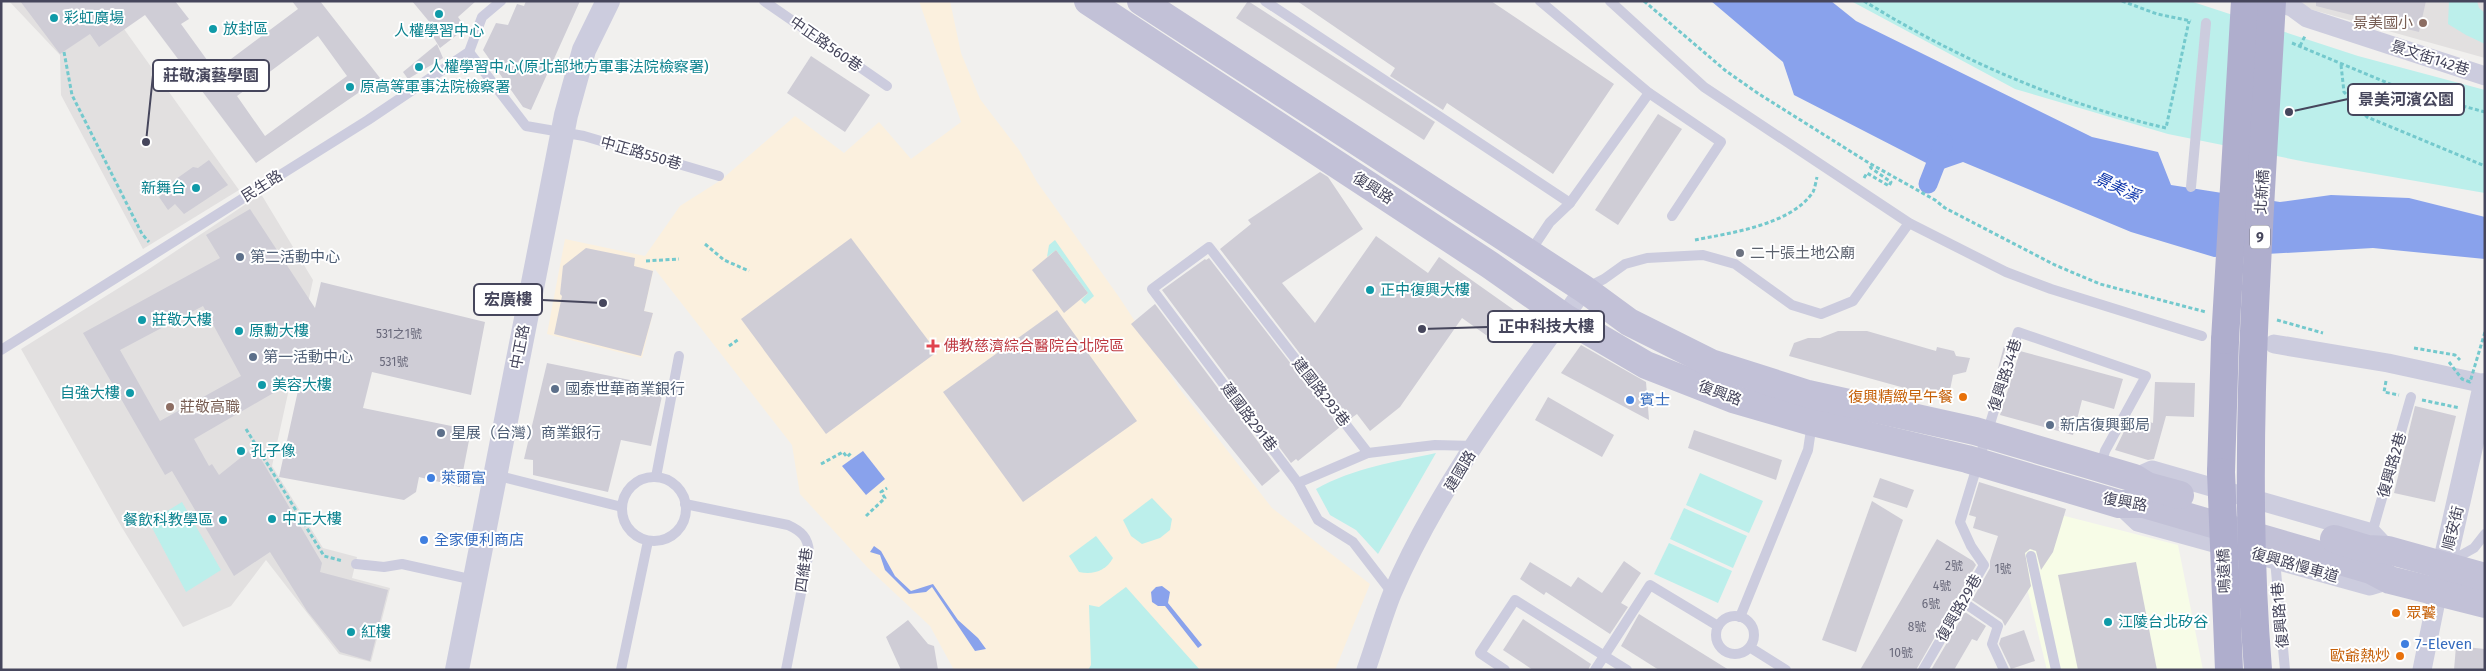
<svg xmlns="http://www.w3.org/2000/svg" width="2486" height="671" font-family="'Fira Sans','Noto Sans TC',sans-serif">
<rect width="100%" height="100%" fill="#f1f0ee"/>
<path fill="#f7fce7" d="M 2061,515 L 2178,545 L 2203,670 L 2047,670 L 2019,555 Z"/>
<g fill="#e2e0e0">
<path d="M 9,1 L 104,1 L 239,190 L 143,249 L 61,95 L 60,55 Z"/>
<path d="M 2296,1 L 2485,1 L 2485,58 L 2295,5 Z"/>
<path d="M 261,194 L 313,280 L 272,466 L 323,548 L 357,557 L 352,578 L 390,588 L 371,662 L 339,654 L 266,560 L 231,606 L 183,627 L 121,526 L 21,349 L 146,271 Z"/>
</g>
<path fill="#fbf0de" d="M 919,1 L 950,1 L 961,53 L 980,99 L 1019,150 L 1037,182 L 1119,297 L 1179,388 L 1272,508 L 1370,584 L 1335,670 L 954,670 L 930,626 L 868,568 L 800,494 L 792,445 L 654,268 L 644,311 L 653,313 L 642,358 L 547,334 L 565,239 L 645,256 L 680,206 L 721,180 L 795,116 L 844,153 L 879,122 L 911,159 L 961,122 Z"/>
<g fill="#bcefeb">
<path d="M 1851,1 L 2190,1 L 2358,56 L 2485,90 L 2485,193 L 2306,162 L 2168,134 L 2015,89 Z"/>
<path d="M 2449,1 L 2477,1 L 2479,8 L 2485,13 L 2485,44 L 2466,35 L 2448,24 Z"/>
<path d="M 1055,240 L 1094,296 L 1085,304 L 1081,300 L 1088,293 L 1056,250 L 1047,257 L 1049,245 Z"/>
<path d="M 1436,453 L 1378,554 L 1356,530 L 1330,515 L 1316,489 C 1353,468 1395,462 1436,453 Z"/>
<path d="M 1700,473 L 1763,501 L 1749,533 L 1686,505 Z"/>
<path d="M 1152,498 L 1172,519 L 1170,530 L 1160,538 L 1142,544 L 1131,536 L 1123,520 Z"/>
<path d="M 182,502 L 221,570 L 186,592 L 149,522 Z"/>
<path d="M 1684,508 L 1747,536 L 1733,568 L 1670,539 Z"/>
<path d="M 1096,536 L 1113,558 C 1106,571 1093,575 1079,572 L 1069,556 Z"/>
<path d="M 1669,543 L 1732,571 L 1718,603 L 1654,574 Z"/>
<path d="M 1126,587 L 1200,670 L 1088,670 L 1091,665 L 1089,605 L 1099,607 Z"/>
</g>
<g fill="#89a2ec">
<path d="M 1711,1 L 1831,1 L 1856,21 L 2092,137 L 2158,152 L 2171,185 L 2280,202 L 2331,195 L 2409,198 L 2485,217 L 2485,259 L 2373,248 L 2214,257 L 2131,232 L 1963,162 L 1940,170 L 1794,95 L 1783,62 Z"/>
<path d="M 863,451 L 885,479 L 866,495 L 842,466 Z"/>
<path d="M 874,546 L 881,551 L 895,576 L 911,591 L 933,584 L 958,620 L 978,638 L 986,649 L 975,651 L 932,587 L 926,592 L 909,594 L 885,570 L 880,555 L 870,552 Z"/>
<path d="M 1162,586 L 1170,592 L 1168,603 L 1202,645 L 1198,648 L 1165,606 L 1158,606 L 1152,602 L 1151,592 L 1156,587 Z"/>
</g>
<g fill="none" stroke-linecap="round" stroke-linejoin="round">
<path stroke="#89a2ec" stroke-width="19" d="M 1928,184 L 1944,143"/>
</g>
<g fill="#cfcdd6" fill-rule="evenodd">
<path d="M 20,1 L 175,1 L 189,19 L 181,24 L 215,71 L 298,9 L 292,1 L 320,1 L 380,78 L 256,163 L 145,15 L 99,47 L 90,34 L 60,54 ZM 318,36 L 347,76 L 265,136 L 237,96 Z"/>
<path d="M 412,1 L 476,1 L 458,17 L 466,28 L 440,48 L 432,35 L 437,31 Z"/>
<path d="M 526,1 L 580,1 L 531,110 L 523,107 L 483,50 L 496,23 L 508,25 L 517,4 L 524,6 Z"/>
<path d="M 1248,1 L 1435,122 L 1424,140 L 1236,18 Z"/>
<path d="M 1297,1 L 1491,1 L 1614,84 L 1553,174 L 1447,103 L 1443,110 L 1390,76 L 1395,68 Z"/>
<path d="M 2316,1 L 2426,1 L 2419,32 L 2316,6 Z"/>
<path d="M 437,44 L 443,58 L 408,79 L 403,72 Z"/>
<path d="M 811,56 L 870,95 L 845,132 L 787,93 Z"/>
<path d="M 1658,114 L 1682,129 L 1618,225 L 1595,210 Z"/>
<path d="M 209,160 L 228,185 L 184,214 L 175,204 L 168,210 L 159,197 L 168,190 L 169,184 L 193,167 L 198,168 Z"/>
<path d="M 1320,172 L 1328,177 L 1363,229 L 1282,283 L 1315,323 L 1376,236 L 1428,273 L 1439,257 L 1514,310 L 1493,340 L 1462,318 L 1400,407 L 1370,431 L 1357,414 L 1350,419 L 1220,249 L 1251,224 L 1248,220 Z"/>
<path d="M 250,209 L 315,308 L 321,282 L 485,322 L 471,395 L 372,372 L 363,408 L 471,430 L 460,487 L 419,477 L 416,492 L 404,500 L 279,477 L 301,377 L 194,439 L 209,466 L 212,464 L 219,475 L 254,447 L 322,563 L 320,572 L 388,590 L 370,661 L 340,652 L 307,611 L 270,552 L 234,576 L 172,471 L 165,475 L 83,333 L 220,258 L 206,235 ZM 203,306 L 241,376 L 160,421 L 120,350 Z"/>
<path d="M 851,238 L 937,352 L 826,434 L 741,319 Z"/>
<path d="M 586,248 L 635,258 L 634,266 L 653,271 L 644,311 L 653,313 L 641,356 L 554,334 L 562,296 L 560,294 L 563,266 Z"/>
<path d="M 1056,250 L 1088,293 L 1064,313 L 1032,270 Z"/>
<path d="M 1209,258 L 1340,427 L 1298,461 L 1296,459 L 1291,463 L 1162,290 L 1205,259 L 1206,260 Z"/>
<path d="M 1155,304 L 1280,471 L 1262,486 L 1131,324 Z"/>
<path d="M 1057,310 L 1137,421 L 1023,502 L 943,392 Z"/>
<path d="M 1838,331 L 1867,331 L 1936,351 L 1937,347 L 1954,351 L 1956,356 L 1970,358 L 1966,372 L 1953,375 L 1948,400 L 1789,356 L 1794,343 L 1808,338 L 1820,338 Z"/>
<path d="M 1581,345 L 1646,382 L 1649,420 L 1561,373 Z"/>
<path d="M 2004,346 L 2006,347 L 1986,411 L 1996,376 Z"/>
<path d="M 2020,351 L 2123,379 L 2114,409 L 2082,400 L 2073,435 L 2000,415 Z"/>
<path d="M 547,363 L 664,387 L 651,446 L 621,440 L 608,492 L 533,475 L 533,460 L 524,459 Z"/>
<path d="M 2155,382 L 2195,383 L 2194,417 L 2166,416 L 2154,459 L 2148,460 L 2115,450 L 2131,417 L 2153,423 Z"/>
<path d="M 1548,397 L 1614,435 L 1602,457 L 1535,420 Z"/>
<path d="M 2415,406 L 2456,416 L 2435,502 L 2394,493 Z"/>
<path d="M 1694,430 L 1782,460 L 1776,480 L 1688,448 Z"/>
<path d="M 1880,478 L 1914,490 L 1907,508 L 1873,497 Z"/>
<path d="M 1979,482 L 2066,509 L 2053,552 L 2041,570 L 2036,551 L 2030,549 L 2025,553 L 2031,586 L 2005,626 L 2002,620 L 1972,600 L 1990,568 L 1990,561 L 1998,536 L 1973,528 L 1976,517 L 1969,515 Z"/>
<path d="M 1872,501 L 1903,520 L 1856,652 L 1822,640 Z"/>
<path d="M 1937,539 L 1973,561 L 1976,565 L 1916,670 L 1860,670 Z"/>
<path d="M 1624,561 L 1641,573 L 1621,603 L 1628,607 L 1610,634 L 1546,592 L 1544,595 L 1520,579 L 1530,562 L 1571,587 L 1578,577 L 1602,593 Z"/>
<path d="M 2136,562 L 2157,670 L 2078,670 L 2058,575 Z"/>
<path d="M 1965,612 L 1986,626 L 1977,641 L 1972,639 L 1954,670 L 1931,670 Z"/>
<path d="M 1639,614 L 1729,670 L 1659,670 L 1621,646 Z"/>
<path d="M 1523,619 L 1591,664 L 1588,670 L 1533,670 L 1503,650 Z"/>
<path d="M 908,620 L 928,644 L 934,646 L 938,670 L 901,670 L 886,637 Z"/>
<path d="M 2024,630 L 2035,661 L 2011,669 L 1999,644 L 2001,638 Z"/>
<path d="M 2456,646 L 2485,649 L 2485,670 L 2454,670 Z"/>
</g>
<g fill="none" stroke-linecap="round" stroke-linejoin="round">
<g stroke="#74c9cd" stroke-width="3" stroke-dasharray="4 2.5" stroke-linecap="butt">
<path d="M 1644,1 L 1726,71 L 1759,94 L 1869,163 L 1935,200 L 1945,208 L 2055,265 L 2100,284 L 2206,312"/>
<path d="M 1864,1 C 1958,59 2058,103 2166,128 L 2189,21"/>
<path d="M 2122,1 L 2157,14 L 2191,21"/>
<path d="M 2292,43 L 2407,91 L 2485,112"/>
<path d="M 2300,46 L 2305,36"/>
<path d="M 64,52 L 72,95 L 142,234 L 149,242"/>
<path d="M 2341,65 L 2344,92 L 2367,117 L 2485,166"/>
<path d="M 1864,178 L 1867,173 L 1889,186 L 1891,182 L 1871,168 L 1869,164"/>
<path d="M 1695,240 C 1730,233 1791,225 1813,192 C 1815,188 1816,181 1817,177"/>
<path d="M 705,244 L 724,260 L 749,271"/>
<path d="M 646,261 L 679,259"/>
<path d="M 2277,320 L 2323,333"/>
<path d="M 729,346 L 739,339"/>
<path d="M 2414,348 L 2455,355 L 2460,360"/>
<path d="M 2386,381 L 2384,392 L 2399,395"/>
<path d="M 2422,400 L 2460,408"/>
<path d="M 246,429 L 324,556 L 343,561"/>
<path d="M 821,464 L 843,452 L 847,457 L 851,453"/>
<path d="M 866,516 L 885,498 L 881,492 L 887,488"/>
</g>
<g stroke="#ccccde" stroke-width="10">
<path d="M 764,1 L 887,86"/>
<path d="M 1265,1 L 1570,203"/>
<path d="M 1540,1 L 1649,93 L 1721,142 L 1672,216"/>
<path d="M 1610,1 L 1704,87 L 1909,223 L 2006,272 L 2051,289 L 2202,336"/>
<path d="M 469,52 L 526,126 L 584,136 L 719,176"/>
<path d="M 2191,187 L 2206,23"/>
<path d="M 1530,252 L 1550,222 L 1570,203 L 1649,93"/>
<path d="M 1588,287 L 1604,279 L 1625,264 L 1647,258 L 1703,255 L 1735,264 L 1792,305 L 1821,314 L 1853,301 L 1909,223"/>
<path d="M 1,350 L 368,120 L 469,52 L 482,17 L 501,1"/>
<path d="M 495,475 L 622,507"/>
<path d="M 656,477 L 679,356"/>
<circle cx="654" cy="509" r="32"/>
<path d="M 1298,483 L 1368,453"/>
<path d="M 685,504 L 788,525 C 801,531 808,537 809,552 L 786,670"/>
<path d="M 2372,533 L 2411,397"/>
<path d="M 2031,556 L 2056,670"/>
<path d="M 2275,560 L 2285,670"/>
<path d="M 2449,562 L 2474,548 L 2485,534"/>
<path d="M 356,564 L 384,567 L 402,564 L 474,580"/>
<path d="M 1393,594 L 1353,542 L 1318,520 L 1298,483 L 1152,289 L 1209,247 L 1368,453 L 1435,445 L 1475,446"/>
<path d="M 1963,602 L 1998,626 L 1992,644 L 2004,670"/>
<circle cx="1735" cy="635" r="19"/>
<path d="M 1740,617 L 1808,450 L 1812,423"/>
<path d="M 1751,648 L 1786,670"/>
<path d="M 621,670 L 648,541"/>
<path d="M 1505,670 L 1480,653 L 1515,600 L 1627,670"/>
<path d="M 1595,670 L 1650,585 L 1718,626"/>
<path d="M 1923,670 L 1984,565 L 1971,546 L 1960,522 L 2018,332 L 2146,376 L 2105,451 L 2101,466"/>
</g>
<g stroke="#ccccde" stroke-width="19">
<path d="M 2281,4 L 2292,7 L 2307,18 L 2485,76"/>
<path d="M 2274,344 L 2388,363 L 2485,384"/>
<path d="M 2134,478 L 2152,470 L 2372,533 L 2388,550"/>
<path d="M 2119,504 L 2138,522 L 2370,586 L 2390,580"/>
<path d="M 1366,670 C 1375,645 1382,619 1392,594 C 1439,484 1515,386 1584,289"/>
<path d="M 2422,670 L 2438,591"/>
</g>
<g stroke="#ccccde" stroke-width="24">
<path d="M 2440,583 L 2485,385"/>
<path d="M 457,670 L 566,115 L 584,50 L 608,1"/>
</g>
<g stroke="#c2c1d7" stroke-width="28">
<path d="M 1088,1 L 1490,265 L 1564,317 L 1646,365 L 1733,399 L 1812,422 L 1967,459 L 2119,504 L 2144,504 L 2371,570 L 2390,580 L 2485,604"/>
<path d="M 1141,1 L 1584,289 L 1629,322 L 1711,363 L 1808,394 L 1975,431 L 2134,478 L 2147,486 L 2180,495"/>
<path d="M 2334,539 L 2367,549 L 2388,550 L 2485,577"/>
</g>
<path stroke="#afaecd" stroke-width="28" d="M 2221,472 L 2225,340"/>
<path stroke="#74c9cd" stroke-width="3" stroke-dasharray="4 2.5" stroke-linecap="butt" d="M 2449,362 L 2462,379 L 2470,382 L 2485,332"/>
<g stroke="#afaecd" stroke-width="28">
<path d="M 2225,340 L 2245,1"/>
<path d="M 2221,472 L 2229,670"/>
<path d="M 2258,670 C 2240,447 2260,223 2272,1"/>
</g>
</g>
<g fill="#0f9aa8" stroke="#fff" stroke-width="2">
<circle cx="439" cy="14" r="5"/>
<circle cx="54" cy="18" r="5"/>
<circle cx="213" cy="29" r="5"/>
<circle cx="419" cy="67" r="5"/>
<circle cx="350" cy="87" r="5"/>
<circle cx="196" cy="188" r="5"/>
<circle cx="1370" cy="290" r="5"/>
<circle cx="142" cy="320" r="5"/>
<circle cx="239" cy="331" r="5"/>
<circle cx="262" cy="385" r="5"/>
<circle cx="130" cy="393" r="5"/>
<circle cx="241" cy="451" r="5"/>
<circle cx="272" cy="519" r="5"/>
<circle cx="223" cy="520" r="5"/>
<circle cx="2108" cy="622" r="5"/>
<circle cx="351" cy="632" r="5"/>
</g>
<g fill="#8d6e63" stroke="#fff" stroke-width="2">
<circle cx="2423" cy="23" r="5"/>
<circle cx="170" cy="407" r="5"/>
</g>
<circle fill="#6b7280" stroke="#fff" stroke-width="2" cx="1740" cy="253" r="5"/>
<g fill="#5c6f8a" stroke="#fff" stroke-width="2">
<circle cx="240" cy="257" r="5"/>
<circle cx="253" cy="357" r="5"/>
<circle cx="555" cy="389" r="5"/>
<circle cx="2050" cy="425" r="5"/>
<circle cx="441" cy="433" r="5"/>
</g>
<path fill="#e0444e" stroke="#fff" stroke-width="2" d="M930.5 338.5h5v5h5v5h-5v5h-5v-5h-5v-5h5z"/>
<g fill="#e8710a" stroke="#fff" stroke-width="2">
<circle cx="1963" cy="397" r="5"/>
<circle cx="2396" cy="613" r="5"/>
<circle cx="2400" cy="656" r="5"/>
</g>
<g fill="#3f7fe0" stroke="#fff" stroke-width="2">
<circle cx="1630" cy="400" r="5"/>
<circle cx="431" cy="478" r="5"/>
<circle cx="424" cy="540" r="5"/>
<circle cx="2405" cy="644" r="5"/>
</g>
<g text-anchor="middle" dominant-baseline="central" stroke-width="4" stroke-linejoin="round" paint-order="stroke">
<g font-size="12" fill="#68687a">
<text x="399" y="334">531之1號</text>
<text x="394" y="362">531號</text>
<text x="1954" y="566">2號</text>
<text x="2003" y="569">1號</text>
<text x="1942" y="586">4號</text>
<text x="1931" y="604">6號</text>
<text x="1917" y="627">8號</text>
<text x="1901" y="653">10號</text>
</g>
<rect fill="#fff" stroke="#7e7e8d" stroke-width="1" x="2250" y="225.5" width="20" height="23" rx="4"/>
<g font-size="14" font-weight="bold" fill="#46465c">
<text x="2260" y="237">9</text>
</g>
<g font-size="15" fill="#0d838f" stroke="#fff" text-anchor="start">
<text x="64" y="18">彩虹廣場</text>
<text x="223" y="29">放封區</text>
<text x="439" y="31" text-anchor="middle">人權學習中心</text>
<text x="429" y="67">人權學習中心(原北部地方軍事法院檢察署)</text>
<text x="360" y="87">原高等軍事法院檢察署</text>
<text x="186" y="188" text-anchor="end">新舞台</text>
<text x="1380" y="290">正中復興大樓</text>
<text x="152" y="320">莊敬大樓</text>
<text x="249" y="331">原勳大樓</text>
<text x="272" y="385">美容大樓</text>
<text x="120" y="393" text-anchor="end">自強大樓</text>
<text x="251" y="451">孔子像</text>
<text x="282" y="519">中正大樓</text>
<text x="213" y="520" text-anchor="end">餐飲科教學區</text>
<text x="2118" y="622">江陵台北矽谷</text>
<text x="361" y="632">紅樓</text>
</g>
<g font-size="15" fill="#785e54" stroke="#fff" text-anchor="end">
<text x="2413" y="23">景美國小</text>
<text x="180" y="407" text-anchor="start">莊敬高職</text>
</g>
<g font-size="15" fill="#46465c" stroke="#fff">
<text transform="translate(826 44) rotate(35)">中正路560巷</text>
<text transform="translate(2430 58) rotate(18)">景文街142巷</text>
<text transform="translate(641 153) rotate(16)">中正路550巷</text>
<text transform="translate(262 186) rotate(-32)">民生路</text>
<text transform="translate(1373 188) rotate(33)">復興路</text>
<text transform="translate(2262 192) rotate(-87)">北新橋</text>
<text transform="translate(520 347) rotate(-79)">中正路</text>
<text transform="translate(2005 375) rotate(-72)">復興路34巷</text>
<text transform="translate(1321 392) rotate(52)">建國路293巷</text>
<text transform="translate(1720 393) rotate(20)">復興路</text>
<text transform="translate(1249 417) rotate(53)">建國路291巷</text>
<text transform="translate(2392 465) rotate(-74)">復興路2巷</text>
<text transform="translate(1460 471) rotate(-59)">建國路</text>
<text transform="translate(2125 502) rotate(10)">復興路</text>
<text transform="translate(2453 528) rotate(-76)">順安街</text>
<text transform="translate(2295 565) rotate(16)">復興路慢車道</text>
<text transform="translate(804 570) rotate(-82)">四維巷</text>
<text transform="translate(2224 571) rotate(-92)">鳴遠橋</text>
<text transform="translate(1959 608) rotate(-60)">復興路29巷</text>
<text transform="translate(2280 615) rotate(-95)">復興路1巷</text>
</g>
<g font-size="15" fill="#5b616d" stroke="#fff" text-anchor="start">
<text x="1750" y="253">二十張土地公廟</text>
</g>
<g font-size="15" fill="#4e5e75" stroke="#fff" text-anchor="start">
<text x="250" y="257">第二活動中心</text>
<text x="263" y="357">第一活動中心</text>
<text x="565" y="389">國泰世華商業銀行</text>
<text x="2060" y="425">新店復興郵局</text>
<text x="451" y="433">星展（台灣）商業銀行</text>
</g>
<g font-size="15" fill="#be3a42" stroke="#fff" text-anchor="start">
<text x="944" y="346">佛教慈濟綜合醫院台北院區</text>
</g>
<g font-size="15" fill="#c56008" stroke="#fff" text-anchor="end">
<text x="1953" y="397">復興精緻早午餐</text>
<text x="2406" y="613" text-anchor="start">眾饕</text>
<text x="2390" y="656">歐爺熱炒</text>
</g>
<g font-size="15" fill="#366cbe" stroke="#fff" text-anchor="start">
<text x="1640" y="400">賓士</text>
<text x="441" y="478">萊爾富</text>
<text x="434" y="540">全家便利商店</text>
<text x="2415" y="644">7-Eleven</text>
</g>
<g font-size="16" font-style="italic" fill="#0b33aa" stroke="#fff">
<text transform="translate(2117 187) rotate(25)">景美溪</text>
</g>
</g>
<path fill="none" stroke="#46465c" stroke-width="2" d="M146 142L153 75M2289 112L2348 99M603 303L542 300M1422 329L1488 327"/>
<g fill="#46465c" stroke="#fff" stroke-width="2">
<circle cx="146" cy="142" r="5"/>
<circle cx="2289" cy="112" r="5"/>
<circle cx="603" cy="303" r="5"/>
<circle cx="1422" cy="329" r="5"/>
</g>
<g fill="#fff" stroke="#46465c" stroke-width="2">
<rect x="153" y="60" width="116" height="31" rx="5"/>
<rect x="2348" y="84" width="116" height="31" rx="5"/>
<rect x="474" y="284" width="68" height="31" rx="5"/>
<rect x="1488" y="311" width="116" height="31" rx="5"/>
</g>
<g font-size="16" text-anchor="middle" font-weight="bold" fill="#46465c">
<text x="211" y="81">莊敬演藝學園</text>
<text x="2406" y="105">景美河濱公園</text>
<text x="508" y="305">宏廣樓</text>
<text x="1546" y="332">正中科技大樓</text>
</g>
<rect width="2486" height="671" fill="none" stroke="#46465c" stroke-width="5"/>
</svg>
